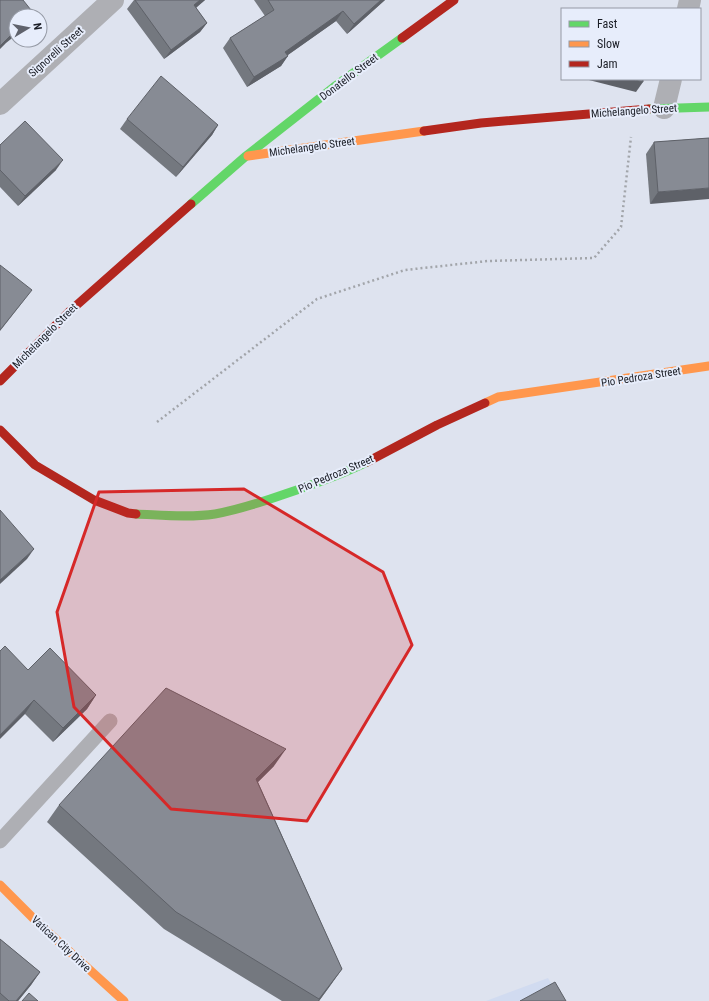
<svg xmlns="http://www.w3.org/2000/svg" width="709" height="1001" font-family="'Roboto Condensed',sans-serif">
<rect width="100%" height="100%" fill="#dee3ef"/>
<path fill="#d1dbf0" d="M 548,978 L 562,1001 L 486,1001 Z"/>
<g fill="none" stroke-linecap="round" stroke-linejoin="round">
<path stroke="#a2a5aa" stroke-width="2.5" stroke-dasharray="2 3" stroke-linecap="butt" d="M 157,422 L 317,299 L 405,270 L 488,261 L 594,258 L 621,227 L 631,137"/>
<path stroke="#aeafb4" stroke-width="15" d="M 0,841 L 110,721"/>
<g stroke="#aeafb4" stroke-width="22">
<path d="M 688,9 L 690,0"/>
<path d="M 0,104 L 113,0"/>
<path d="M 664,108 L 671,79"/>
</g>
<g stroke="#63d668" stroke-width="9">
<path d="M 649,109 L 709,107"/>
<path d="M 191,204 L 246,156 L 334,87 L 402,38"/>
<path d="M 136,514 C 161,515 189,518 215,514 C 238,510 262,502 285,494 C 312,485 341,475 367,462"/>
</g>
<g stroke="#ff974d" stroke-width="9">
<path d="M 248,156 L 424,131"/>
<path d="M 485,403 L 498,397 L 709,366"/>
<path d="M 0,885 L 37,922 L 124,1001"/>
</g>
<g stroke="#b3261e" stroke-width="9">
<path d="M 402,38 L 454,0"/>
<path d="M 424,131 L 481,123 L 649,109"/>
<path d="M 0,381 L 70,311 L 191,204"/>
<path d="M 0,430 L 35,465 L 94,500 L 128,513 L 136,514"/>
<path d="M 367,462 L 437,425 L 485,403"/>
</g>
</g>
<g fill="#74787f">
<path d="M 134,0 L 205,0 L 196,8 L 207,23 L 200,32 L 164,59 L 127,9 Z"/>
<path d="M 254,0 L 385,0 L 347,34 L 336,21 L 288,55 L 281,66 L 247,87 L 223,48 L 230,38 L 265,16 Z"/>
<path d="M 127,119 L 218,125 L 212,135 L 176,177 L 120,129 Z"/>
<path d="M 709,138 L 650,204 L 646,154 L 654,142 Z"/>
<path d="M 0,145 L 56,170 L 18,206 L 0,187 Z"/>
<path d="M 28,670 L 96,695 L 87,709 L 53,742 L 25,714 Z"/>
<path d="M 274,766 L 258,782 L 342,969 L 319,1001 L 282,1001 L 164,929 L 47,822 L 59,805 Z"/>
<path d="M 0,939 L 40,972 L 31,985 L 18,1001 L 0,1001 Z"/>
</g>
<g fill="#5e6168">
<path d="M 200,0 L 205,0 L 187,15 L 194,5 Z"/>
<path d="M 381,0 L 385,0 L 347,34 L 354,24 Z"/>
<path d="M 343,11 L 336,21 L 282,59 L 288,56 L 281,66 L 247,87 L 254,77 L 285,52 Z"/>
<path d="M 207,23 L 200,32 L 164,59 L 171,50 Z"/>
<path d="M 16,30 L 16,35 L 6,43 L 0,49 L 0,46 Z"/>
<path d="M 585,79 L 631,79 L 643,82 L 636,92 Z"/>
<path d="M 218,125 L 212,135 L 176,177 L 183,167 Z"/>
<path d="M 63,160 L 56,170 L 18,206 L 25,196 Z"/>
<path d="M 709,188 L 709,199 L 650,204 L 658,192 Z"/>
<path d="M 32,290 L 25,299 L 0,331 L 0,330 Z"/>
<path d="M 34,549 L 27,559 L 0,584 L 0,580 Z"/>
<path d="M 96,695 L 87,709 L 53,742 L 63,728 Z"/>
<path d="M 34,700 L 25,714 L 0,739 L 0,735 Z"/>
<path d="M 286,749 L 274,766 L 244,796 L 256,779 Z"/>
<path d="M 342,969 L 330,986 L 319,1001 L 318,1001 Z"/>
<path d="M 40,972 L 31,985 L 18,1001 L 16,1001 Z"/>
</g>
<g fill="#878b94" stroke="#5e6168">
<path d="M 0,0 L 23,0 L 35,15 L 34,16 L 16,16 L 16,30 L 0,46 Z"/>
<path d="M 135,0 L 200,0 L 194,5 L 207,23 L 171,50 Z"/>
<path d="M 268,0 L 381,0 L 354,24 L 343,11 L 285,52 L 288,56 L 254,77 L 230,38 L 274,10 Z"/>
<path d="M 161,76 L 218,125 L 183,167 L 127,119 Z"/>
<path d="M 631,79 L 643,79 L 643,82 Z"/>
<path d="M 25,121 L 63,160 L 25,196 L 0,170 L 0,145 Z"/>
<path d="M 709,138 L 709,188 L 658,192 L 654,142 Z"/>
<path d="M 0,265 L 32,290 L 0,330 Z"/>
<path d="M 0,510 L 34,549 L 0,580 Z"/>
<path d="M 5,646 L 28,670 L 50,648 L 96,695 L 63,728 L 34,700 L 0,735 L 0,651 Z"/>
<path d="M 166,688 L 286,749 L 256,779 L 342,969 L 319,999 L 176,912 L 59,805 Z"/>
<path d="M 0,939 L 40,972 L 16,1001 L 9,1001 L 0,993 Z"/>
<path d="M 555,982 L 566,1001 L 520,1001 Z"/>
<path d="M 29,993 L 38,1001 L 22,1001 Z"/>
</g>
<path fill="#d62828" fill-opacity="0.2" stroke="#d62828" stroke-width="3" stroke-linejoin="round" d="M 244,489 L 383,572 L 412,645 L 307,821 L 171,809 L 74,707 L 57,612 L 99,492 Z"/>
<g text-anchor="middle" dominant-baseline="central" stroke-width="4" stroke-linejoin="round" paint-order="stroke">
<g font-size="11" fill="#1a1d25" stroke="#e7edfb">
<text transform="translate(56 52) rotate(-42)">Signorelli Street</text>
<text transform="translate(349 77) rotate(-37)">Donatello Street</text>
<text transform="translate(634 111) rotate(-4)">Michelangelo Street</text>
<text transform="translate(312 147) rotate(-8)">Michelangelo Street</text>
<text transform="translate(45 336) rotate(-45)">Michelangelo Street</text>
<text transform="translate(641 377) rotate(-9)">Pio Pedroza Street</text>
<text transform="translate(336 474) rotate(-23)">Pio Pedroza Street</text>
<text transform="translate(61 944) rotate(43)">Vatican City Drive</text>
</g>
</g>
<rect x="561" y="8" width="140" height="72" fill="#e7edfb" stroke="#959aa5"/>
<rect x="569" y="21" width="20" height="6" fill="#63d668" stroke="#959aa5"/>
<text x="597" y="28" font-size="12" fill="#1a1d25">Fast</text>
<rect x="569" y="41" width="20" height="6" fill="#ff974d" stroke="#959aa5"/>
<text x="597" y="48" font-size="12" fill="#1a1d25">Slow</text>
<rect x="569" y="61" width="20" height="6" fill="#b3261e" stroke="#959aa5"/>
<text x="597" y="68" font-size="12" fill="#1a1d25">Jam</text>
<g transform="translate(28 28) rotate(80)"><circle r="19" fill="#e7edfb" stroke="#959aa5"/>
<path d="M0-3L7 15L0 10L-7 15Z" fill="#5f626c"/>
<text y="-6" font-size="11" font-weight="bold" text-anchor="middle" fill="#1a1d25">N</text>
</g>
</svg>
